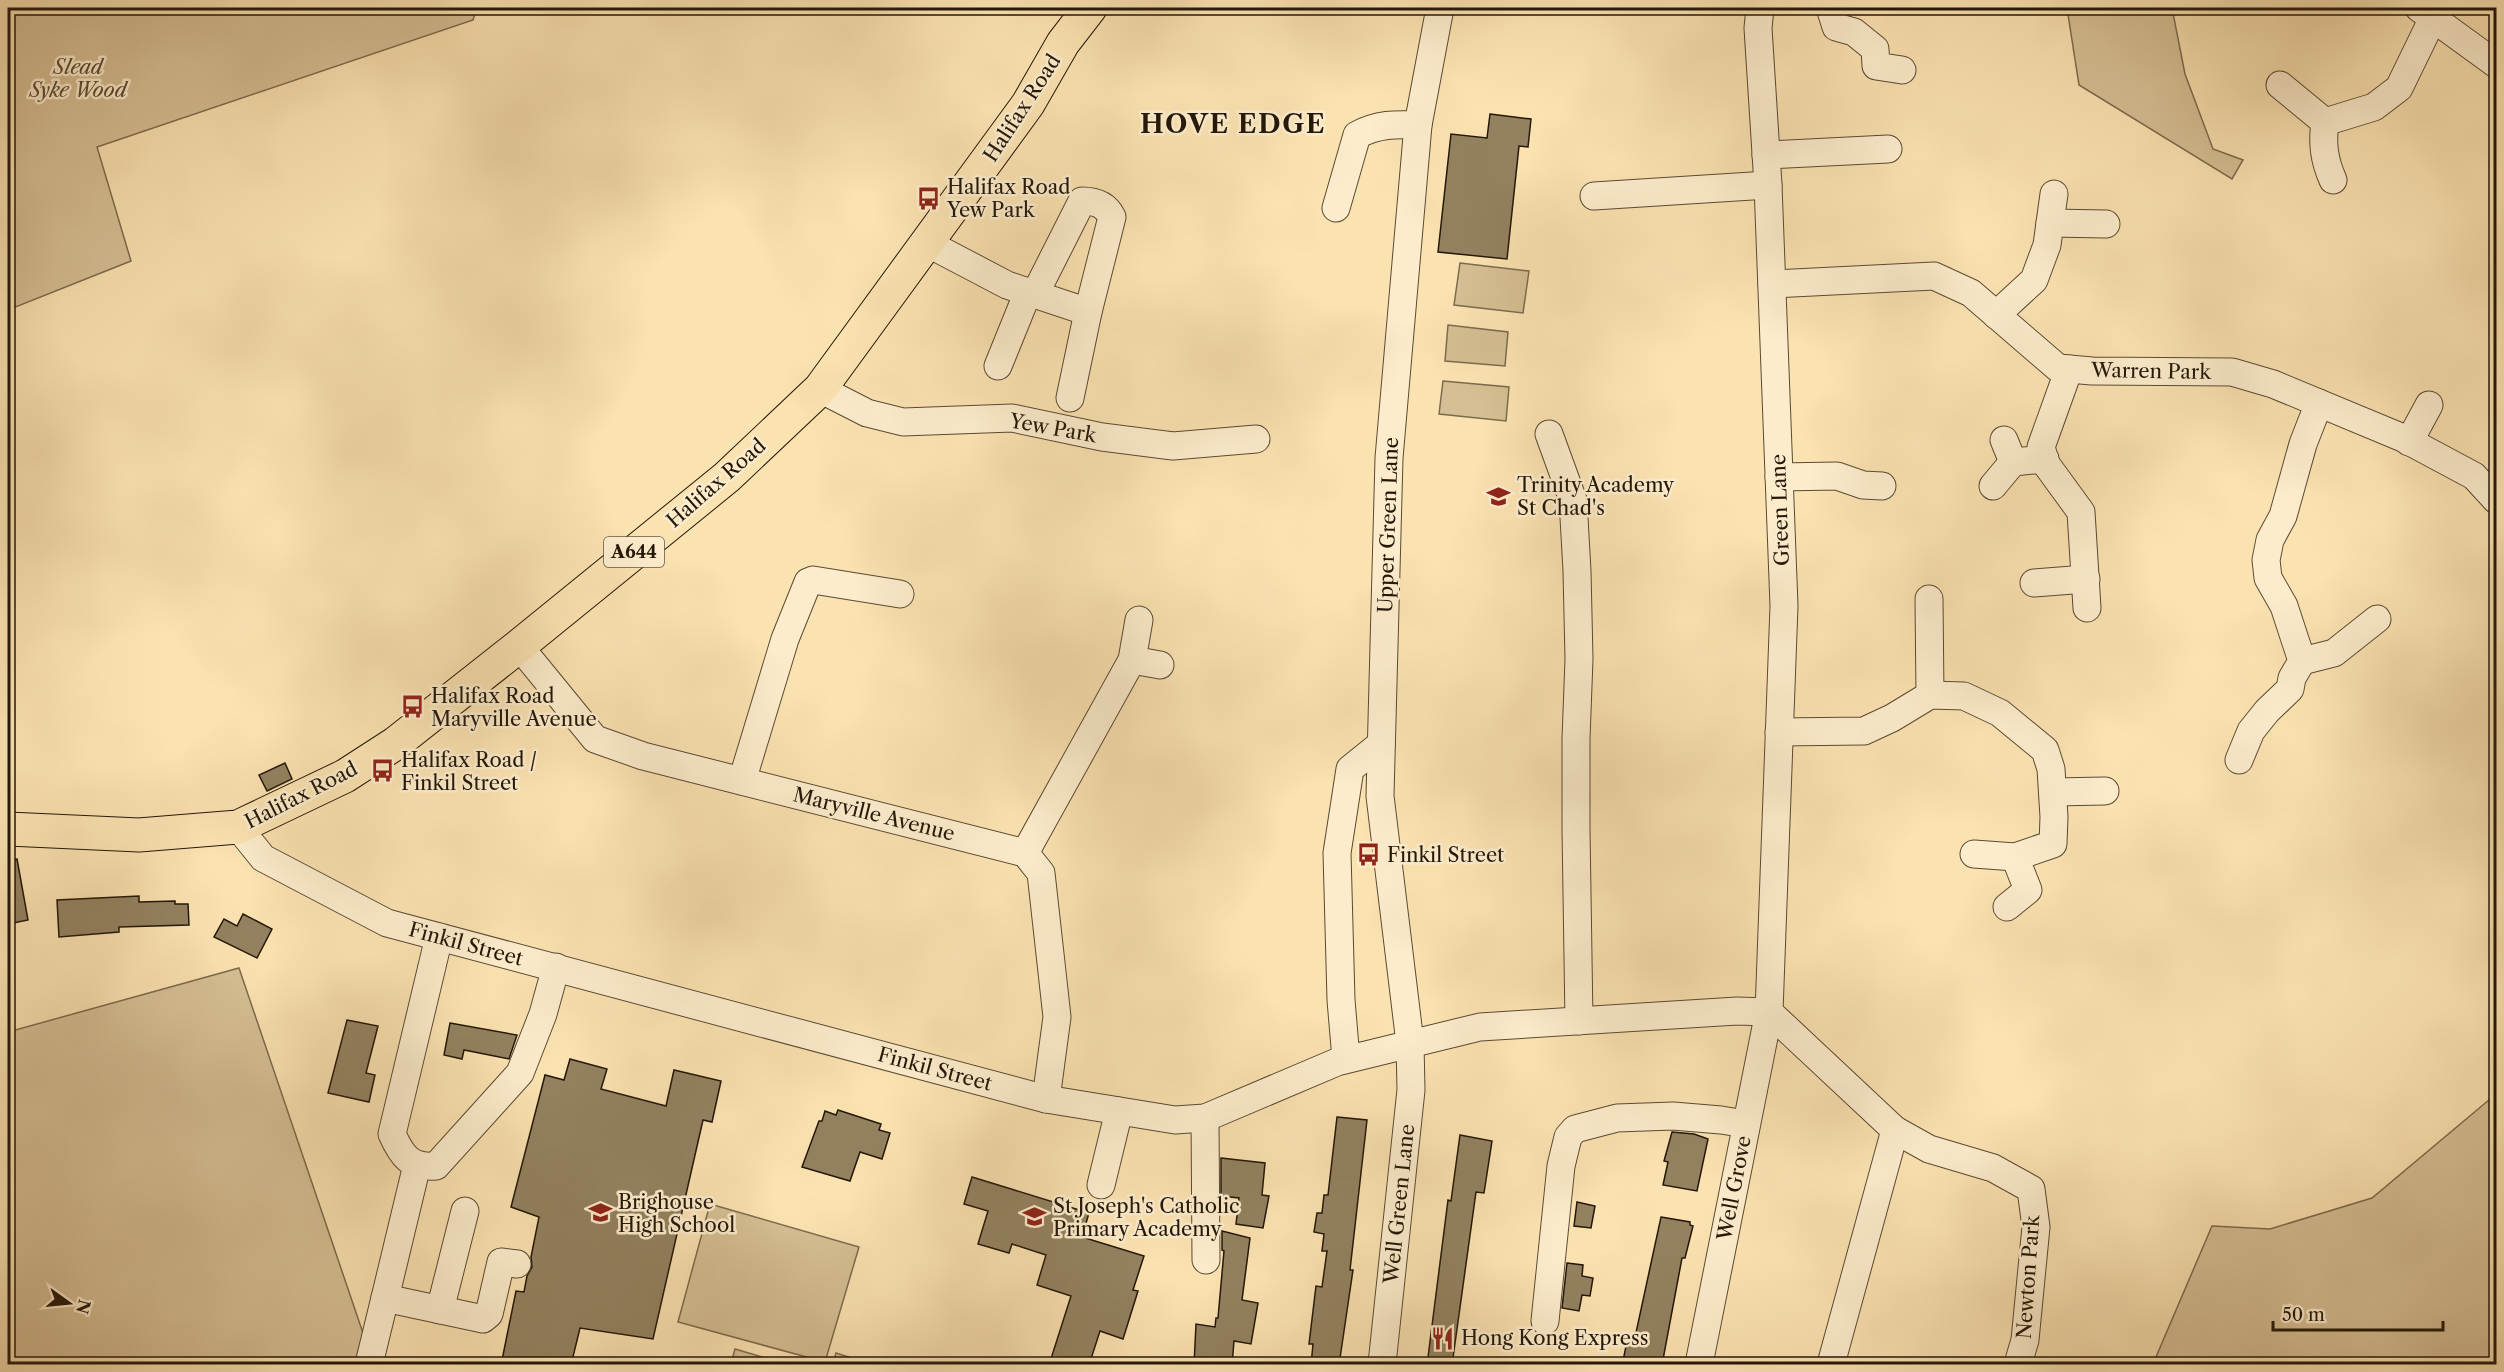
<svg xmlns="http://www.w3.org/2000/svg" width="2504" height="1372" font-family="'Libre Caslon Text',serif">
<rect width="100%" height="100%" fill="#fbe2b1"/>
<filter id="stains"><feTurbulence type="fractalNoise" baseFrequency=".00333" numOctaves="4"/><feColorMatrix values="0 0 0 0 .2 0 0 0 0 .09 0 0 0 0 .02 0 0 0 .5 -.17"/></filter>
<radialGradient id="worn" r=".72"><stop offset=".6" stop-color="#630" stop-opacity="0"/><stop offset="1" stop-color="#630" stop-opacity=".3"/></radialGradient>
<g fill="#d6bf94" stroke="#7c6b4e" stroke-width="1.5">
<path d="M 8,8 L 477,8 L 473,20 L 97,147 L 131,261 L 8,310 Z"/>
<path d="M 2067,8 L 2172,8 L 2185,74 L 2213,149 L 2243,160 L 2232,179 L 2079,85 Z"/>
<path d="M 1460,263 L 1529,271 L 1523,313 L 1454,305 Z"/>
<path d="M 1448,325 L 1508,332 L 1505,366 L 1445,361 Z"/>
<path d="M 1443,381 L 1509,387 L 1506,421 L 1439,414 Z"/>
<path d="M 239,968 L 365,1339 L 359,1364 L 8,1364 L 8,1032 Z"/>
<path d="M 2496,1094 L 2496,1364 L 2153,1364 L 2212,1226 L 2270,1229 L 2372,1198 Z"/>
<path d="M 710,1204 L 859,1247 L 825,1362 L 678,1322 Z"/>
<path d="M 735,1349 L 786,1364 L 731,1364 Z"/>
<path d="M 836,1353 L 871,1364 L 833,1364 Z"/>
</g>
<g fill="#938160" stroke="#231708" stroke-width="1.5">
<path d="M 1490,114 L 1531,119 L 1528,147 L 1519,146 L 1507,259 L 1438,252 L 1451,134 L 1487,138 Z"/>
<path d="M 285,763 L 292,779 L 267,791 L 259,775 Z"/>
<path d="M 17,859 L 28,920 L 8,924 L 8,860 Z"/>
<path d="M 139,896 L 139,902 L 175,901 L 175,904 L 188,904 L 189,925 L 119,927 L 119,932 L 59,937 L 57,900 Z"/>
<path d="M 243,914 L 272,929 L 257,958 L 214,937 L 224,919 L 237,926 Z"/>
<path d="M 347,1020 L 378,1026 L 366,1073 L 375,1075 L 369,1102 L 328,1093 Z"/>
<path d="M 450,1023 L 517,1035 L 509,1059 L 464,1050 L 462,1059 L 444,1055 Z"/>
<path d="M 570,1059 L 607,1069 L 601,1089 L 666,1106 L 674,1070 L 721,1081 L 712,1122 L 703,1120 L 653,1339 L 580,1328 L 571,1365 L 501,1365 L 516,1291 L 524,1292 L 527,1276 L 532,1267 L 531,1257 L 539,1217 L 511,1207 L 545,1075 L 564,1080 Z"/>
<path d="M 838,1110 L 881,1124 L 879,1130 L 890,1133 L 882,1159 L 860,1152 L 850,1181 L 802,1167 L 819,1121 L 822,1121 L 825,1111 L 836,1115 Z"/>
<path d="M 1337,1117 L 1367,1120 L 1350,1270 L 1353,1270 L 1339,1365 L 1311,1365 L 1313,1344 L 1309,1344 L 1316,1286 L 1322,1287 L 1327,1251 L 1322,1251 L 1324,1234 L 1314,1232 L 1317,1213 L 1322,1213 L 1324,1195 L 1328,1195 Z"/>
<path d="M 1672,1132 L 1694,1134 L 1708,1139 L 1697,1191 L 1663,1185 L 1668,1162 L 1664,1161 Z"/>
<path d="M 1460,1135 L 1492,1141 L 1484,1193 L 1476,1192 L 1452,1365 L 1427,1365 L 1448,1200 L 1451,1201 Z"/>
<path d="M 1221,1158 L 1265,1163 L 1262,1195 L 1269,1196 L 1263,1228 L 1236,1224 L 1239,1198 L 1221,1196 Z"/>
<path d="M 972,1177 L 1089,1213 L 1082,1237 L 1144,1256 L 1133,1290 L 1138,1291 L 1123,1339 L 1100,1331 L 1089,1365 L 1049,1365 L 1071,1296 L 1037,1285 L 1046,1255 L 1012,1244 L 1009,1253 L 978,1244 L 988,1211 L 964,1204 Z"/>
<path d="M 1577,1202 L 1595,1206 L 1591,1228 L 1574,1226 Z"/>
<path d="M 1661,1217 L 1690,1222 L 1690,1225 L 1693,1226 L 1685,1258 L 1682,1258 L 1662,1365 L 1640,1365 L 1623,1361 L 1627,1341 L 1634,1342 Z"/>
<path d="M 1222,1231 L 1250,1238 L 1242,1300 L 1258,1303 L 1251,1344 L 1234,1341 L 1232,1365 L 1194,1365 L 1196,1324 L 1215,1327 L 1216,1318 L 1218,1318 L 1224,1251 L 1222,1250 Z"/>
<path d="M 1567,1263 L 1583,1265 L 1582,1276 L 1593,1278 L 1590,1296 L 1582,1295 L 1579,1311 L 1562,1308 Z"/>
</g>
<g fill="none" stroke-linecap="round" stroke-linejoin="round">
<defs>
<g id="minor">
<path d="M 1830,8 L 1836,27 L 1854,32 L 1875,49 L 1876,66 L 1902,70"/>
<path d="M 2419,8 L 2496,64"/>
<path d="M 2280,85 L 2325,122 L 2374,107 L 2399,88 L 2433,18"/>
<path d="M 2325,122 C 2322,143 2324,160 2333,180"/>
<path d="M 1766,155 L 1888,149"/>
<path d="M 1594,196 L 1768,185"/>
<path d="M 1336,208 L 1357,135 C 1378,124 1395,124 1418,125"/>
<path d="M 2050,223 L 2106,224"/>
<path d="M 927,243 L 1007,285 L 1088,312"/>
<path d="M 1772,284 L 1934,276 L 1971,293 L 2058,368 L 2092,371 L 2232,372 L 2273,384 L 2403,438 L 2474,476 L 2496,500"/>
<path d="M 1035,294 L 1082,201 C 1097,201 1106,205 1112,217 L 1088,312 L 1070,398"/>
<path d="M 1996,315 L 2034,280 L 2047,245 L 2054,194"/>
<path d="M 998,366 L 1028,292"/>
<path d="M 2069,369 L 2041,447 L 2046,464 L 2081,512 L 2087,608"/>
<path d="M 820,389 L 867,413 L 903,422 L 1012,418 L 1102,437 L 1173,446 L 1256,439"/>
<path d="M 1549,434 L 1573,500 L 1577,571 L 1579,659 L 1576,739 L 1576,829 L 1579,1021"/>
<path d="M 2004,440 L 2013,462"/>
<path d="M 2409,442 L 2429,405"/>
<path d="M 1779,477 L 1837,476 L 1863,485 L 1882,486"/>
<path d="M 1993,486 L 2013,462 L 2045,459"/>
<path d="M 2034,583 L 2086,579"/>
<path d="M 1929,599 L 1930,695"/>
<path d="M 519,646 L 595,739 L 643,756 L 1025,853 L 1041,873 L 1057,1017 L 1046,1099"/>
<path d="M 1132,660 L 1160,665"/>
<path d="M 2302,661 L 2334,653 L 2377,619"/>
<path d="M 1779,732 L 1864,731 L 1892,718 L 1930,695 L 1964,696 L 2000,713 L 2045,750 L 2051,769 L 2054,817 L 2053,844 L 2015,857 L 2028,890 L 2007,907"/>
<path d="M 2239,760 L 2251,731 L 2267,711 L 2290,689 L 2292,678 L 2302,661 L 2284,606 L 2268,578 L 2266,560 L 2270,540 L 2283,516 L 2303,444 L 2319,403"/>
<path d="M 742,781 L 785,639 L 808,582 L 813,580 L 900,594"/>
<path d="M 2053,792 L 2105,791"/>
<path d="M 238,827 L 263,858 L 387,923 L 1046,1099 L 1175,1120 L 1205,1118 L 1337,1062 L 1480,1027 L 1737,1011 L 1769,1012"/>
<path d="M 1025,853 L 1132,660 L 1139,620"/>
<path d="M 1974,854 L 2015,857"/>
<path d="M 439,937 L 392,1134 C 402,1156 410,1168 436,1166 L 520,1073 L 543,1014 L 556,967"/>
<path d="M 1769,1012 L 1895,1130 L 1929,1149 L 1993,1168 L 2031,1189 L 2036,1227 L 2025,1340 L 2018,1364"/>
<path d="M 1346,1059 L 1341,1000 L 1337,853 L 1350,769 L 1381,744"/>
<path d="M 1205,1118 L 1206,1260"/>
<path d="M 417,1165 L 385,1298 L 483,1319 L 489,1314 L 501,1262 L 517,1264"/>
<path d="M 1101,1185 L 1119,1111"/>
<path d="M 440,1310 L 465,1211"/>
<path d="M 1545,1321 L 1561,1166 L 1568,1137 L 1575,1129 L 1617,1118 L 1673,1116 L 1721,1120 L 1746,1124"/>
<path d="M 369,1364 L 385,1298"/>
<path d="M 1382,1364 L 1411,1090 L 1410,1043 L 1380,796 L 1389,458 L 1418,125 L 1440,8"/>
<path d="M 1699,1364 L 1769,1012 L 1784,606 L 1768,185 L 1758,28 L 1760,8"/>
<path d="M 1831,1364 L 1895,1130"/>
</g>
<path id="major" d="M 8,829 L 139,835 L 238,827 L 345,776 L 396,743 L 519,646 L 727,477 L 820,389 L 1028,104 L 1063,43 L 1090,8"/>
</defs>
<use href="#minor" stroke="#594a32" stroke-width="29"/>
<use href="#major" stroke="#231708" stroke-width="35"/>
<use href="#minor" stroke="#fceccc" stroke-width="27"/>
<use href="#major" stroke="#fbe2b1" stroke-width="33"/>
</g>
<defs>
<symbol id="bus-bare" viewBox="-9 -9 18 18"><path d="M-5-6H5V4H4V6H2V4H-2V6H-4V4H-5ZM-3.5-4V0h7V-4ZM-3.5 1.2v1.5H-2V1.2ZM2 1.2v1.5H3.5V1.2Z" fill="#8f2418" stroke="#fceccc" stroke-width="2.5" paint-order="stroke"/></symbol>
<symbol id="school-bare" viewBox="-9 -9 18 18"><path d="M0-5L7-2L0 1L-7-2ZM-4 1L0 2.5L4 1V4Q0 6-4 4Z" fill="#8f2418" stroke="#fceccc" stroke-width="2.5" paint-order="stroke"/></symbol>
<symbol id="restaurant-bare" viewBox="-9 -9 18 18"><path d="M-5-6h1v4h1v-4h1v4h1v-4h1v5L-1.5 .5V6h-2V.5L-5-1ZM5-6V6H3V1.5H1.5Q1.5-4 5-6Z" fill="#8f2418" stroke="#fceccc" stroke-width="2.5" paint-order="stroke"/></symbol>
</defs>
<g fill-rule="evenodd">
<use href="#bus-bare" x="912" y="182" width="33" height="33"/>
<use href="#school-bare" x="1482" y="480" width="33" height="33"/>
<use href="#bus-bare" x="396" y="690" width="33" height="33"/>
<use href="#bus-bare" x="366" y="754" width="33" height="33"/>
<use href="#bus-bare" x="1352" y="838" width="33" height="33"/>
<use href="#school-bare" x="584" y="1196" width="33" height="33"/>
<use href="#school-bare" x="1018" y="1200" width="33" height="33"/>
<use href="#restaurant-bare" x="1426" y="1322" width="33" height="33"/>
</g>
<g text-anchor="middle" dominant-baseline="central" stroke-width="5" stroke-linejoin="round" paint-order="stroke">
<rect fill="#fceccc" stroke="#645743" stroke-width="1.5" x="604" y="537" width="60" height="30" rx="4.5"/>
<g font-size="18" font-weight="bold" fill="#231708">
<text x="634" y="552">A644</text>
</g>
<g font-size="20" font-style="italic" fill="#594932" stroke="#fceccc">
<text x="78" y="67">Slead<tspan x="78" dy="23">Syke Wood</tspan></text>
</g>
<g font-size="20" fill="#231708" stroke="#fceccc">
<text transform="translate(1022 108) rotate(-57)">Halifax Road</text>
<text transform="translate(2151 371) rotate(1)">Warren Park</text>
<text transform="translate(1053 428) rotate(10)">Yew Park</text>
<text transform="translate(716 483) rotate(-41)">Halifax Road</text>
<text transform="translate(1780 510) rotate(-92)">Green Lane</text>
<text transform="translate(1388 525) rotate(-88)">Upper Green Lane</text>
<text transform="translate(301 795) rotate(-27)">Halifax Road</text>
<text transform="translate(874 814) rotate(14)">Maryville Avenue</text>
<text transform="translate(466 944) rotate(15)">Finkil Street</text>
<text transform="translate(935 1069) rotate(15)">Finkil Street</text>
<text transform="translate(1734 1188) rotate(-79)">Well Grove</text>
<text transform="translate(1399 1204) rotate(-84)">Well Green Lane</text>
<text transform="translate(2028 1277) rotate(-86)">Newton Park</text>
</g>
<g font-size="20" fill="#231708" stroke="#fceccc" text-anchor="start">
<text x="947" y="187">Halifax Road<tspan x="947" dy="23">Yew Park</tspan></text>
<text x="1517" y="485">Trinity Academy<tspan x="1517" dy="23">St Chad's</tspan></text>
<text x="431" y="696">Halifax Road<tspan x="431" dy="23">Maryville Avenue</tspan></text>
<text x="401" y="760">Halifax Road /<tspan x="401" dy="23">Finkil Street</tspan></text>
<text x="1387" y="855">Finkil Street</text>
<text x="618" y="1202">Brighouse<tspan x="618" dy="23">High School</tspan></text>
<text x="1053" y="1206">St Joseph's Catholic<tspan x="1053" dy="23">Primary Academy</tspan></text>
<text x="1461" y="1338">Hong Kong Express</text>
</g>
<g font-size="26" font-weight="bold" letter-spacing="1.5" fill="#231708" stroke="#fceccc">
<text x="1233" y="124">HOVE EDGE</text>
</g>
</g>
<rect width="2504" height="1372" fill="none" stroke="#fbe2b1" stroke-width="30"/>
<rect x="9" y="9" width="2486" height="1354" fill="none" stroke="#231708" stroke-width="3"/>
<rect x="15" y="15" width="2474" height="1342" fill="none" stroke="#231708" stroke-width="1.5"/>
<g transform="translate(69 1303) rotate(105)" stroke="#fceccc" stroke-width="4.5" paint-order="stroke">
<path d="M0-4.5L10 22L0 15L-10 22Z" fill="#231708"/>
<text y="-9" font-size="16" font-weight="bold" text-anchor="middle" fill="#231708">N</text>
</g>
<path d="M2273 1321v9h170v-9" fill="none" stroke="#231708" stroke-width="3"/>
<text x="2282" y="1321" font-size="18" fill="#231708" stroke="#fceccc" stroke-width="4.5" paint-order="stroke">50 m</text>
<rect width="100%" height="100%" filter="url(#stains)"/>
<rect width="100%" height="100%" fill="url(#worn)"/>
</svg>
